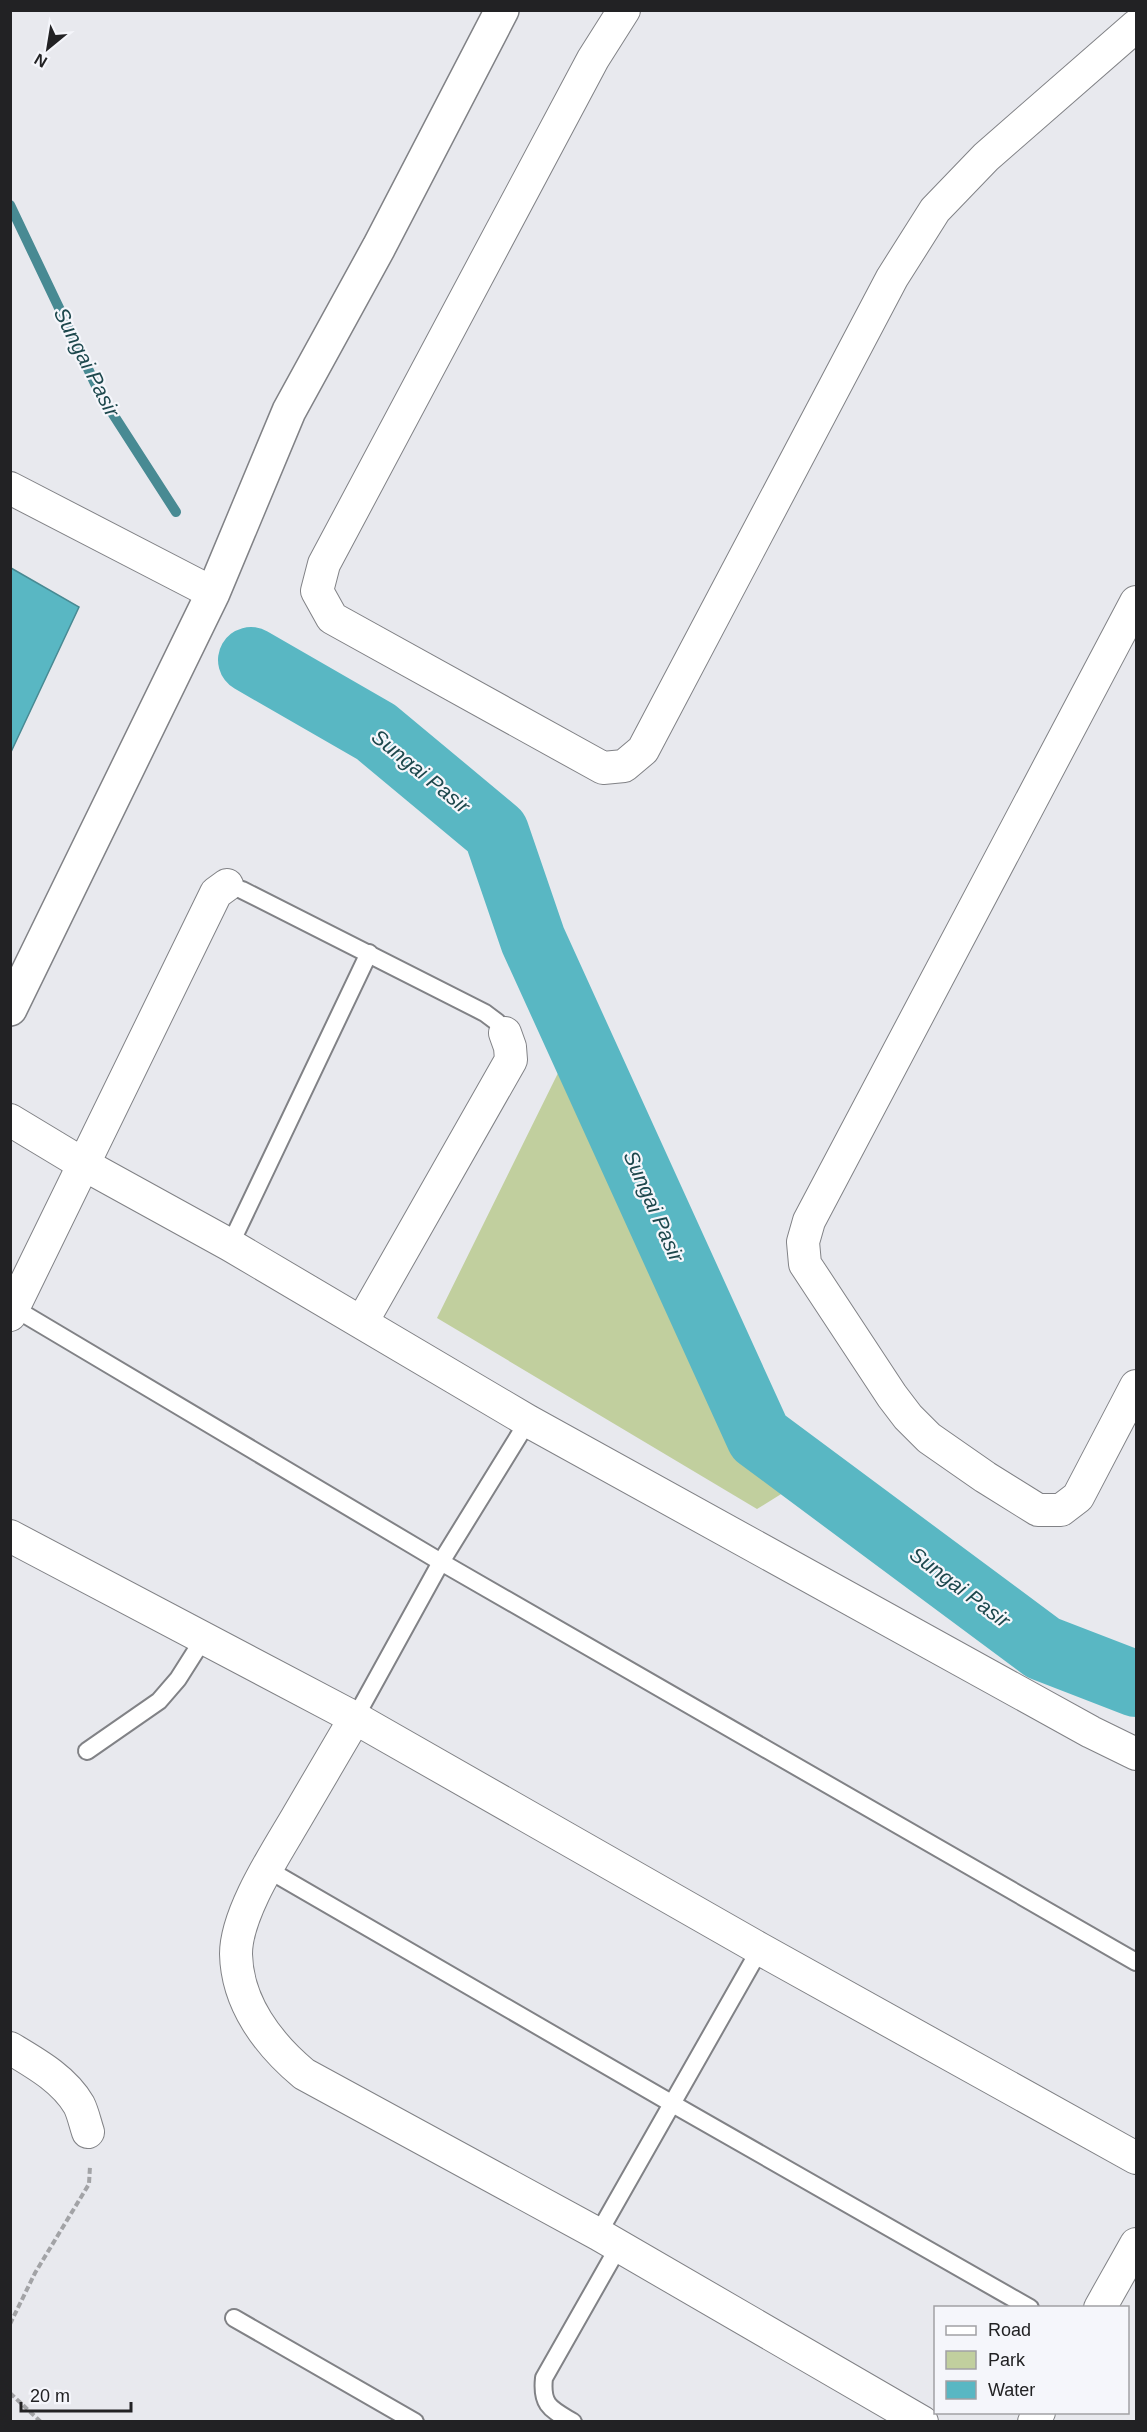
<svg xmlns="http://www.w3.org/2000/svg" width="1147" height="2432" font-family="Arial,sans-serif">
<rect width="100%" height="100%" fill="#e8e9ee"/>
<path fill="#c1cf9e" d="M 559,1071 L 756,1446 L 802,1481 L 757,1509 L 437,1318 Z"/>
<path fill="#59b7c3" stroke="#488a93" stroke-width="1.5" d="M 11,568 L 79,607 L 11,752 Z"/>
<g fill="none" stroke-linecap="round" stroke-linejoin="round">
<path stroke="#488a93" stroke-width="10" d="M 10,205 L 100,394 L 176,512"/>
<path stroke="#59b7c3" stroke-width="66" d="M 251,660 L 376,732 L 496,832 L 533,940 L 759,1437 L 1043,1648 L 1136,1684"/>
<defs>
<g id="service">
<path d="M 227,885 L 242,890 L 485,1013 L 497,1022 L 505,1033"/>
<path d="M 230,1245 L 369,953"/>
<path d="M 14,1308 L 441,1562 L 1136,1962"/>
<path d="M 355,1718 L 441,1562 L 528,1421"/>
<path d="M 87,1751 L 159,1701 L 178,1679 L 204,1638"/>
<path d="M 267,1869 L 671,2103 L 1030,2308"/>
<path d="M 598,2234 L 760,1949"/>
<path d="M 234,2318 L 415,2422"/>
<path d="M 573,2422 C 551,2409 541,2406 544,2378 L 619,2246"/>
</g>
<g id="minor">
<path d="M 624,10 L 593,59 L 324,564 L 317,591 L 332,618 L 603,768 L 624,766 L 643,750 L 892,278 L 935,210 L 986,157 L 1136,26"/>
<path d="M 10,488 L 213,593"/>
<path d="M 1136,602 L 809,1221 L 803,1242 L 805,1264 L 892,1396 L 908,1417 L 929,1438 L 985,1477 L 1038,1510 L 1061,1510 L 1078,1497 L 1136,1386"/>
<path d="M 10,1120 L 83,1164 L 230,1245 L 528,1421 L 1091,1732 L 1136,1754"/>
<path d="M 10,1315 L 216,893 L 227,885"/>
<path d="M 362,1322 L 511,1060 L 510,1047 L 505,1033"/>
<path d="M 10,1536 L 355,1718 L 760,1949 L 1136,2158"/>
<path d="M 355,1718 C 336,1751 316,1784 297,1817 C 276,1853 236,1913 236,1954 C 237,2003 268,2044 304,2074 L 598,2234 L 922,2422"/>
<path d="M 10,2048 C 35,2063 64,2079 79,2105 C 83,2113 85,2123 88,2132"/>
<path d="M 1100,2308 L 1136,2244"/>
<path d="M 1034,2422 L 1039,2412"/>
</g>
<path id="tertiary" d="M 10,1009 L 213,593 L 289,411 L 379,247 L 502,10"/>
</defs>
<use href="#service" stroke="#818286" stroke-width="20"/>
<use href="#minor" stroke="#818286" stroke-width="34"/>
<use href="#tertiary" stroke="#818286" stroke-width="36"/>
<g stroke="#a2a3a6" stroke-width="4" stroke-dasharray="6 3" stroke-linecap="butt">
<path d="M 10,2324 L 35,2273 L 89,2184 L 90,2166"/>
<path d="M 10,2393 L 41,2422"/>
</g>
<use href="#service" stroke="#fff" stroke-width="16"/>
<use href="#minor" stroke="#fff" stroke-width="32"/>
<use href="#tertiary" stroke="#fff" stroke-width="33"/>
</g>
<g text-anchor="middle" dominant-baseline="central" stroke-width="4.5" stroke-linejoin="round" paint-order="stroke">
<g font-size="21" font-style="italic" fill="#1d484d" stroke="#f5f6fb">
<text transform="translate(87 362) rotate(63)">Sungai Pasir</text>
<text transform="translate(421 771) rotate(39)">Sungai Pasir</text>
<text transform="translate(654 1206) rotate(66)">Sungai Pasir</text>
<text transform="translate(960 1587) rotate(37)">Sungai Pasir</text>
</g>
</g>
<rect width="1147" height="2432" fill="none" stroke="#222224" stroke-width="24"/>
<rect x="934" y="2306" width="195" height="108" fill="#f5f6fb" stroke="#a1a1a5" stroke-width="1.5"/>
<rect x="946" y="2326" width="30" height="9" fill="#ffffff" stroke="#a1a1a5" stroke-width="1.5"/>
<text x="988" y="2336" font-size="18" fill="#222224">Road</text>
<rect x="946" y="2351" width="30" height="18" fill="#c1cf9e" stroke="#a1a1a5" stroke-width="1.5"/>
<text x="988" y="2366" font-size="18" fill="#222224">Park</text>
<rect x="946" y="2381" width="30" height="18" fill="#59b7c3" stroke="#a1a1a5" stroke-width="1.5"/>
<text x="988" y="2396" font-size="18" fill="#222224">Water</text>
<g transform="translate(48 48) rotate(210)" stroke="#f5f6fb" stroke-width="4.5" paint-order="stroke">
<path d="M0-4.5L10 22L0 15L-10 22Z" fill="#222224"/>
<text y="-9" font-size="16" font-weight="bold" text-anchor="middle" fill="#222224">N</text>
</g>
<path d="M21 2402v9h110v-9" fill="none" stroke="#222224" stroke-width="3"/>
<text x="30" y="2402" font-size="18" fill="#222224" stroke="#f5f6fb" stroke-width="4.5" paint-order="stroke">20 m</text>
</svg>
